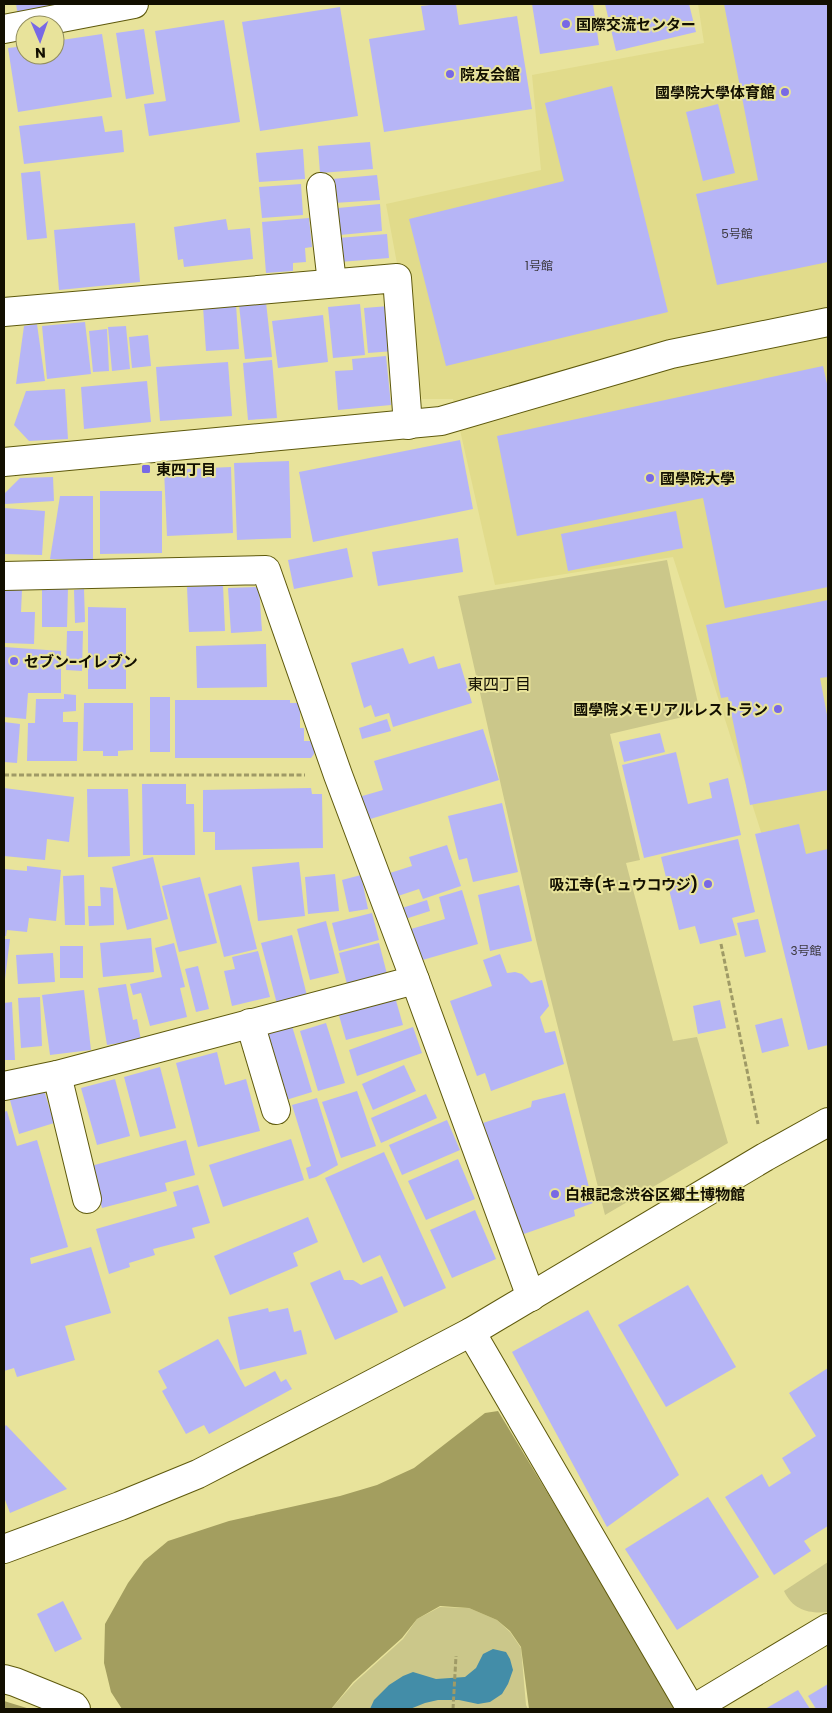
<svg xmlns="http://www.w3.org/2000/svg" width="832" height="1713" font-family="Poppins,'Noto Sans JP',sans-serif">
<rect width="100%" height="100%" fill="#e8e39b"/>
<path fill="#e1db8b" d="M 698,4 L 828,4 L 828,1041 L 673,557 L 495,585 L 453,399 L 422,399 L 386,204 L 541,170 L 532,75 L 704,43 Z"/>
<g fill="#cbc78a">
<path d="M 667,560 L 700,713 L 610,734 L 640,860 L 626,863 L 673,1041 L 697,1037 L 728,1143 L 605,1215 L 537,944 L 458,596 Z"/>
<path d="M 828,1562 L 828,1612 C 809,1614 793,1610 784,1591 Z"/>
<path d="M 440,1607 L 469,1608 L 497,1620 L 510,1632 L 521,1648 L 526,1705 L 528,1709 L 331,1709 L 354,1683 L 403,1639 L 417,1619 Z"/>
</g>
<g fill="#a39e5f">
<path d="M 498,1411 L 678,1709 L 529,1709 L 521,1647 L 510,1631 L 497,1620 L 469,1608 L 440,1606 L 417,1619 L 402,1638 L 353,1682 L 331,1709 L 122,1709 L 111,1692 L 104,1663 L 105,1624 L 128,1583 L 144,1561 L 168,1541 L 229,1521 L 340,1496 L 377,1485 L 414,1468 L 485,1413 Z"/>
<path d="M 4,1701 L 30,1709 L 4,1709 Z"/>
</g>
<path fill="#438da8" d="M 493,1649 L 506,1652 L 510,1659 L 513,1670 L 508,1684 L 502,1694 L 490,1702 L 478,1704 L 459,1700 L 438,1700 L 425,1703 L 410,1709 L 370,1709 L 374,1700 L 389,1685 L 403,1676 L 413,1672 L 436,1679 L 465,1677 L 476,1668 L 483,1654 Z"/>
<g fill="#b6b5f6">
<path d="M 16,4 L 84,4 L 18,16 Z"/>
<path d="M 440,4 L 456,4 L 459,25 L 517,16 L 532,109 L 384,132 L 369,39 L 425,30 L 421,6 Z"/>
<path d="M 532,4 L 593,4 L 599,45 L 540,54 Z"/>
<path d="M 605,4 L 689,4 L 696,32 L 616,51 Z"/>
<path d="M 724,4 L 828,4 L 828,262 L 717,285 L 696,194 L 758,180 Z"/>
<path d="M 340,7 L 358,116 L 260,131 L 242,22 Z"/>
<path d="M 224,20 L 240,122 L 149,136 L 144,104 L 166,101 L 155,31 Z"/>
<path d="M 144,29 L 154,94 L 126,99 L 116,33 Z"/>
<path d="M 102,34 L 112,97 L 18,112 L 8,48 L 25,46 L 25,55 L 55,55 L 55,41 Z"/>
<path d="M 612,86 L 668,312 L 446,366 L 409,219 L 564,181 L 545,103 Z"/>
<path d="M 718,104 L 735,173 L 703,181 L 686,112 Z"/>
<path d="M 102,116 L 105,132 L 122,130 L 124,152 L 24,164 L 19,126 Z"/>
<path d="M 370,142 L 373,169 L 320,173 L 318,146 Z"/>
<path d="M 303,149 L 305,179 L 259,182 L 256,153 Z"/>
<path d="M 40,171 L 47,238 L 27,240 L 21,173 Z"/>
<path d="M 377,175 L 380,200 L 334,203 L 332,179 Z"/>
<path d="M 301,184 L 303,215 L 262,218 L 259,187 Z"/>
<path d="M 380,204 L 382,231 L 340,235 L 338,208 Z"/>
<path d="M 309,218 L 312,247 L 305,248 L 306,262 L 293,263 L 293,271 L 266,273 L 262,222 Z"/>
<path d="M 226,219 L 228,230 L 250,228 L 253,259 L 184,267 L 183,259 L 178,260 L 174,227 Z"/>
<path d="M 135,223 L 140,282 L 59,290 L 54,230 Z"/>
<path d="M 387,234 L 389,258 L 340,262 L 338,238 Z"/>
<path d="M 266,302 L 272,357 L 245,359 L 239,305 Z"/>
<path d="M 360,304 L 365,355 L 333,358 L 328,307 Z"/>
<path d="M 236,305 L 239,349 L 206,351 L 203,307 Z"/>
<path d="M 389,306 L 394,351 L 368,353 L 364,308 Z"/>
<path d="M 323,315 L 328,362 L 278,368 L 272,321 Z"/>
<path d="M 85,322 L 91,374 L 47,379 L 42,326 Z"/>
<path d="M 37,324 L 45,381 L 16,384 L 24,326 Z"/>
<path d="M 126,326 L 130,369 L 112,371 L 108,327 Z"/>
<path d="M 107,329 L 109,371 L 93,372 L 89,331 Z"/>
<path d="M 148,335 L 151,366 L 132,368 L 129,337 Z"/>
<path d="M 386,356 L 391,405 L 338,410 L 335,371 L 353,370 L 352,359 Z"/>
<path d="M 272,360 L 277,418 L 248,420 L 243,363 Z"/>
<path d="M 228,362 L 232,416 L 160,421 L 156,367 Z"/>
<path d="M 823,366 L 828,388 L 828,587 L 725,608 L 703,498 L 517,536 L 497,436 Z"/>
<path d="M 147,381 L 151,422 L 84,429 L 81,387 Z"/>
<path d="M 65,389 L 68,439 L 29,441 L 14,425 L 26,391 Z"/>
<path d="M 460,440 L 473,509 L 313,542 L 299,472 Z"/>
<path d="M 289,461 L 291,538 L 237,540 L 234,463 Z"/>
<path d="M 231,467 L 233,533 L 167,536 L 164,470 Z"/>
<path d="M 53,477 L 54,501 L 5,504 L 5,493 L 20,478 Z"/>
<path d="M 100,491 L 162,491 L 162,553 L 100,554 Z"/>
<path d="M 60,496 L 93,496 L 93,560 L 50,559 Z"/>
<path d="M 4,508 L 45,511 L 42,555 L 4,554 Z"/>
<path d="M 676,511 L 683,548 L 568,571 L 561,534 Z"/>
<path d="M 458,538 L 463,572 L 378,586 L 372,552 Z"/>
<path d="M 347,548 L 353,577 L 294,589 L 288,560 Z"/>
<path d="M 223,585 L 225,631 L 189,632 L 187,587 Z"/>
<path d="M 259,587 L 262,631 L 231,633 L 228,588 Z"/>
<path d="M 42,588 L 68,588 L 67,627 L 42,627 Z"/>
<path d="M 84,589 L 85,622 L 75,623 L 74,590 Z"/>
<path d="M 4,590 L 22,590 L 21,612 L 35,612 L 34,644 L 4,643 Z"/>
<path d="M 828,600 L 828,677 L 820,678 L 828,720 L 828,790 L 750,805 L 728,697 L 721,698 L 706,625 Z"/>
<path d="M 88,607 L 126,608 L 126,689 L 88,689 Z"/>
<path d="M 67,631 L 83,631 L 82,671 L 66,670 Z"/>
<path d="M 266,644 L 267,687 L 197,688 L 196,646 Z"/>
<path d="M 4,647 L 61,651 L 61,693 L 28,693 L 26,719 L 4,717 Z"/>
<path d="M 403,648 L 409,664 L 434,656 L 438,669 L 460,663 L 472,703 L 393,727 L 389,713 L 375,717 L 371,705 L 364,708 L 351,663 Z"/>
<path d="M 64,694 L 76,695 L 76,711 L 63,712 L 63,722 L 78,722 L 77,761 L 27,761 L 28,723 L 35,723 L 36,699 L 64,699 Z"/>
<rect x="150" y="697" width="20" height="55"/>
<path d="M 175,700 L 290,700 L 290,703 L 300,703 L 300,728 L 304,728 L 304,741 L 311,741 L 314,745 L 314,754 L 311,758 L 175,758 Z"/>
<path d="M 84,703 L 133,703 L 133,750 L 118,751 L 118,756 L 103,756 L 103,751 L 83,751 Z"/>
<path d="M 387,719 L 391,731 L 362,739 L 359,728 Z"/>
<path d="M 4,722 L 20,724 L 17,763 L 4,762 Z"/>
<path d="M 483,729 L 499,780 L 367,820 L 359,797 L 383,790 L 374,761 Z"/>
<path d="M 660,733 L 665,752 L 624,762 L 619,742 Z"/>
<path d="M 676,752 L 688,804 L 712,798 L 709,783 L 728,778 L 741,835 L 644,858 L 622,765 Z"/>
<path d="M 142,784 L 186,784 L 186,804 L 194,804 L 195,855 L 143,855 Z"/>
<path d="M 4,788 L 74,797 L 69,842 L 47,839 L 45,860 L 4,856 Z"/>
<path d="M 311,788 L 312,794 L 322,794 L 323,848 L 215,850 L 215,832 L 203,832 L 203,790 Z"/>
<path d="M 87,789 L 128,789 L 130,856 L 88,857 Z"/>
<path d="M 502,803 L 518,872 L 473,882 L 467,858 L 459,860 L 448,816 Z"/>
<path d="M 799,824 L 806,854 L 828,849 L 828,1045 L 808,1050 L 755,834 Z"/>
<path d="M 738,839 L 755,912 L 732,918 L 737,935 L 700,944 L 695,926 L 679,930 L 661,857 Z"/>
<path d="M 447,845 L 461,886 L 423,899 L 419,889 L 398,896 L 390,873 L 412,866 L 409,857 Z"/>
<path d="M 153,857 L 168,919 L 127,930 L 112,867 Z"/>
<path d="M 299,862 L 305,916 L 258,921 L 252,867 Z"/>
<path d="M 27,866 L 61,870 L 56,921 L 29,918 L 27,932 L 7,930 L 6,936 L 4,936 L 4,869 L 27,871 Z"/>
<path d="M 335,874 L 339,911 L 308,914 L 305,877 Z"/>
<path d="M 84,875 L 85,925 L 65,925 L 63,876 Z"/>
<path d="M 361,875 L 368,909 L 349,912 L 342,880 Z"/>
<path d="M 200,877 L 217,943 L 179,952 L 162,886 Z"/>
<path d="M 241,885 L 257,949 L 224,957 L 208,894 Z"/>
<path d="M 519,885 L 532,941 L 490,951 L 478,895 Z"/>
<path d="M 100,887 L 113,888 L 114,925 L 89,926 L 88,906 L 101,906 Z"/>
<path d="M 462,890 L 478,944 L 419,961 L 411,929 L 445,919 L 439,897 Z"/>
<path d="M 427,900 L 430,911 L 402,920 L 399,909 Z"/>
<path d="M 372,913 L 379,940 L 339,951 L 332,923 Z"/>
<path d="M 758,919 L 766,952 L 745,957 L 737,923 Z"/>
<path d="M 326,921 L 339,973 L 310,980 L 297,929 Z"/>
<path d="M 292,935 L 307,996 L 277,1004 L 261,943 Z"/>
<path d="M 151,938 L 154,972 L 103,977 L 100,943 Z"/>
<path d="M 4,939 L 10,939 L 5,979 L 4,978 Z"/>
<path d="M 174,943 L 185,987 L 180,988 L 187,1017 L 150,1026 L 141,993 L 133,995 L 130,984 L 162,977 L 155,948 Z"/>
<path d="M 379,943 L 387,974 L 347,984 L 339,953 Z"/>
<rect x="60" y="946" width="23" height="32"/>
<path d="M 258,951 L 270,997 L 232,1006 L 224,971 L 235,969 L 232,957 Z"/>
<path d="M 53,953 L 55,982 L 18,984 L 16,955 Z"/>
<path d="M 500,954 L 507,973 L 515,972 L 522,974 L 531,983 L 542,980 L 549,1006 L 540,1017 L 545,1033 L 555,1031 L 564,1064 L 491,1091 L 485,1073 L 477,1076 L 450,1001 L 492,986 L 483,960 Z"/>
<path d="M 198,966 L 209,1009 L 196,1012 L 185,969 Z"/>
<path d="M 126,984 L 133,1020 L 137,1019 L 141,1040 L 107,1045 L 98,988 Z"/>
<path d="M 84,990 L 91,1050 L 50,1055 L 42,995 Z"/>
<path d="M 40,997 L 42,1046 L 21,1048 L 18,998 Z"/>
<path d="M 395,997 L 403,1025 L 346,1040 L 338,1012 Z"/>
<path d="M 720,1000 L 726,1028 L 698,1034 L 693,1006 Z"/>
<path d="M 12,1002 L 15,1060 L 4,1060 L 4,1003 Z"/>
<path d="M 782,1018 L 789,1046 L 762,1053 L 755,1025 Z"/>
<path d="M 326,1023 L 345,1083 L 318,1091 L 300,1031 Z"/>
<path d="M 292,1026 L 312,1092 L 286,1100 L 267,1034 Z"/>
<path d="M 413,1027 L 422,1053 L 357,1076 L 349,1050 Z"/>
<path d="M 217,1052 L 225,1085 L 246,1079 L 260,1131 L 198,1147 L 176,1063 Z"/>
<path d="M 404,1065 L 416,1091 L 373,1110 L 362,1084 Z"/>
<path d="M 160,1067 L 176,1128 L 140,1137 L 124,1077 Z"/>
<path d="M 115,1079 L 130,1136 L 97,1145 L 81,1088 Z"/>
<path d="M 44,1090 L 54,1123 L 19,1134 L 10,1100 Z"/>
<path d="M 357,1091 L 376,1146 L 341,1158 L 322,1102 Z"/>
<path d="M 565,1093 L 593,1203 L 574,1210 L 575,1216 L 521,1235 L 483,1123 L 531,1107 L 532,1101 Z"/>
<path d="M 426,1094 L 437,1118 L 381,1143 L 371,1118 Z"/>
<path d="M 317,1098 L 338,1165 L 316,1177 L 309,1179 L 306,1168 L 311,1166 L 292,1105 Z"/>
<path d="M 7,1111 L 17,1146 L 37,1140 L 68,1247 L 30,1258 L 31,1264 L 91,1247 L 111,1313 L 65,1326 L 75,1360 L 17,1377 L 14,1368 L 4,1371 L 4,1112 Z"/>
<path d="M 447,1120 L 460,1150 L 402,1175 L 389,1145 Z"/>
<path d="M 291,1139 L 304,1180 L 223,1207 L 209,1165 Z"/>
<path d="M 186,1140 L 195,1175 L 165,1183 L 167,1191 L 102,1208 L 91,1166 Z"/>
<path d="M 384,1152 L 446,1288 L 404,1307 L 380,1255 L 363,1263 L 325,1178 Z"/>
<path d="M 458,1159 L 475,1199 L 426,1220 L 408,1181 Z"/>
<path d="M 198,1185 L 210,1223 L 192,1228 L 195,1238 L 153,1249 L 155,1255 L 129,1263 L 130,1267 L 109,1274 L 96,1229 L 177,1206 L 173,1192 Z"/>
<path d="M 475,1210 L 496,1259 L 452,1278 L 430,1230 Z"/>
<path d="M 308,1217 L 318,1242 L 293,1253 L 298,1266 L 230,1295 L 214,1256 Z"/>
<path d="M 340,1270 L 344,1280 L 353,1280 L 361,1285 L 382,1276 L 398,1312 L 335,1340 L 310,1283 Z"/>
<path d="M 688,1285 L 736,1367 L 666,1407 L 618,1325 Z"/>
<path d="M 268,1308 L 269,1312 L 288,1308 L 294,1332 L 301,1330 L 307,1354 L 240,1370 L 228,1317 Z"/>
<path d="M 588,1310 L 679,1475 L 607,1527 L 512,1352 Z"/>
<path d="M 218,1339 L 245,1387 L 275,1371 L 281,1382 L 286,1379 L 292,1389 L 209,1434 L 204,1425 L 186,1434 L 162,1391 L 167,1388 L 158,1371 Z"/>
<path d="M 828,1368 L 828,1526 L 804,1541 L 811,1551 L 774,1575 L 725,1497 L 762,1474 L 769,1487 L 791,1473 L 782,1458 L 816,1436 L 789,1393 Z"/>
<path d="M 6,1425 L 67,1489 L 10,1513 L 4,1497 L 4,1427 Z"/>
<path d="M 708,1497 L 759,1577 L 677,1630 L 625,1549 Z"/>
<path d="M 63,1601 L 82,1639 L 55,1652 L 37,1614 Z"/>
<path d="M 828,1684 L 828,1709 L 816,1709 L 808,1696 Z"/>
<path d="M 798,1690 L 810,1709 L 765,1709 Z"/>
</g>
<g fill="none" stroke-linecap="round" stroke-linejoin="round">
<defs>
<g id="minor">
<path d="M 4,29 L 134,4"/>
<path d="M 321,187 L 332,283"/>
<path d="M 4,312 L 397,278 L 408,425"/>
<path d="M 4,462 L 441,421 L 671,354 L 828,322"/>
<path d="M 4,576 L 266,570 L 338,775 L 415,980 L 531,1297"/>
<path d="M 250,1023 L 276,1110"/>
<path d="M 57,1075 L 87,1199"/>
<path d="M 4,1086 L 57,1075 L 415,980"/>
<path d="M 471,1332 L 691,1709"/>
<path d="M 4,1549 L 120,1506 L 198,1474 L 349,1396 L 471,1332 L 765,1157 L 828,1122"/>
<path d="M 4,1679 L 15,1682 L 74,1706 L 76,1709"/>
<path d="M 693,1709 L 828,1628"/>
</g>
</defs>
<use href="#minor" stroke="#5e590c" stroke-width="30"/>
<g stroke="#9f9a66" stroke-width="3" stroke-dasharray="5 2.5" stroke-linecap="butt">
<path d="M 4,775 L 305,775"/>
<path d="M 721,944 L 758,1124"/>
<path d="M 453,1709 L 456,1656"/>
</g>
<use href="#minor" stroke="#fff" stroke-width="28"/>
</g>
<g fill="#7869e5" stroke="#e8e39b" stroke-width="2">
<circle cx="566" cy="24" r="5"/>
<circle cx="450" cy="74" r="5"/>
<circle cx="785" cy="92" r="5"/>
<rect x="141" y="464" width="10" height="10" rx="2.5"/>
<circle cx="650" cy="478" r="5"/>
<circle cx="14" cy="661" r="5"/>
<circle cx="778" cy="709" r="5"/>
<circle cx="708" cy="884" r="5"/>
<circle cx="555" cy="1194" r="5"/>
</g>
<g text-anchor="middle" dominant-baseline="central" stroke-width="4" stroke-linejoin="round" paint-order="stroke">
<g font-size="12" fill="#3b383e">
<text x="737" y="233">5号館</text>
<text x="539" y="265">1号館</text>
<text x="806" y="950">3号館</text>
</g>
<g font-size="15" font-weight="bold" fill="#120f00" stroke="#e8e39b" text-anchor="start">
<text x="576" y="24">国際交流センター</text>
<text x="460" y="74">院友会館</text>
<text x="775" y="92" text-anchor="end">國學院大學体育館</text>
<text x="156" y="469">東四丁目</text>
<text x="660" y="478">國學院大學</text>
<text x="24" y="661">セブン-イレブン</text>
<text x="768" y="709" text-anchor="end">國學院メモリアルレストラン</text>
<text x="698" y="884" text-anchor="end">吸江寺(キュウコウジ)</text>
<text x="565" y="1194">白根記念渋谷区郷土博物館</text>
</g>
<g font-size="16" fill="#120f00" stroke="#e8e39b">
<text x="499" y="684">東四丁目</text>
</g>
</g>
<rect width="832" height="1713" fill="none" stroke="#120f00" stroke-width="10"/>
<g transform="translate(40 40) rotate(178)"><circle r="24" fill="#e8e39b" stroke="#928e5d"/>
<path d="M0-4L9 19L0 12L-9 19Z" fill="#7869e5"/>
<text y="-8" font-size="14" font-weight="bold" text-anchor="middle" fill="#120f00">N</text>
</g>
</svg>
